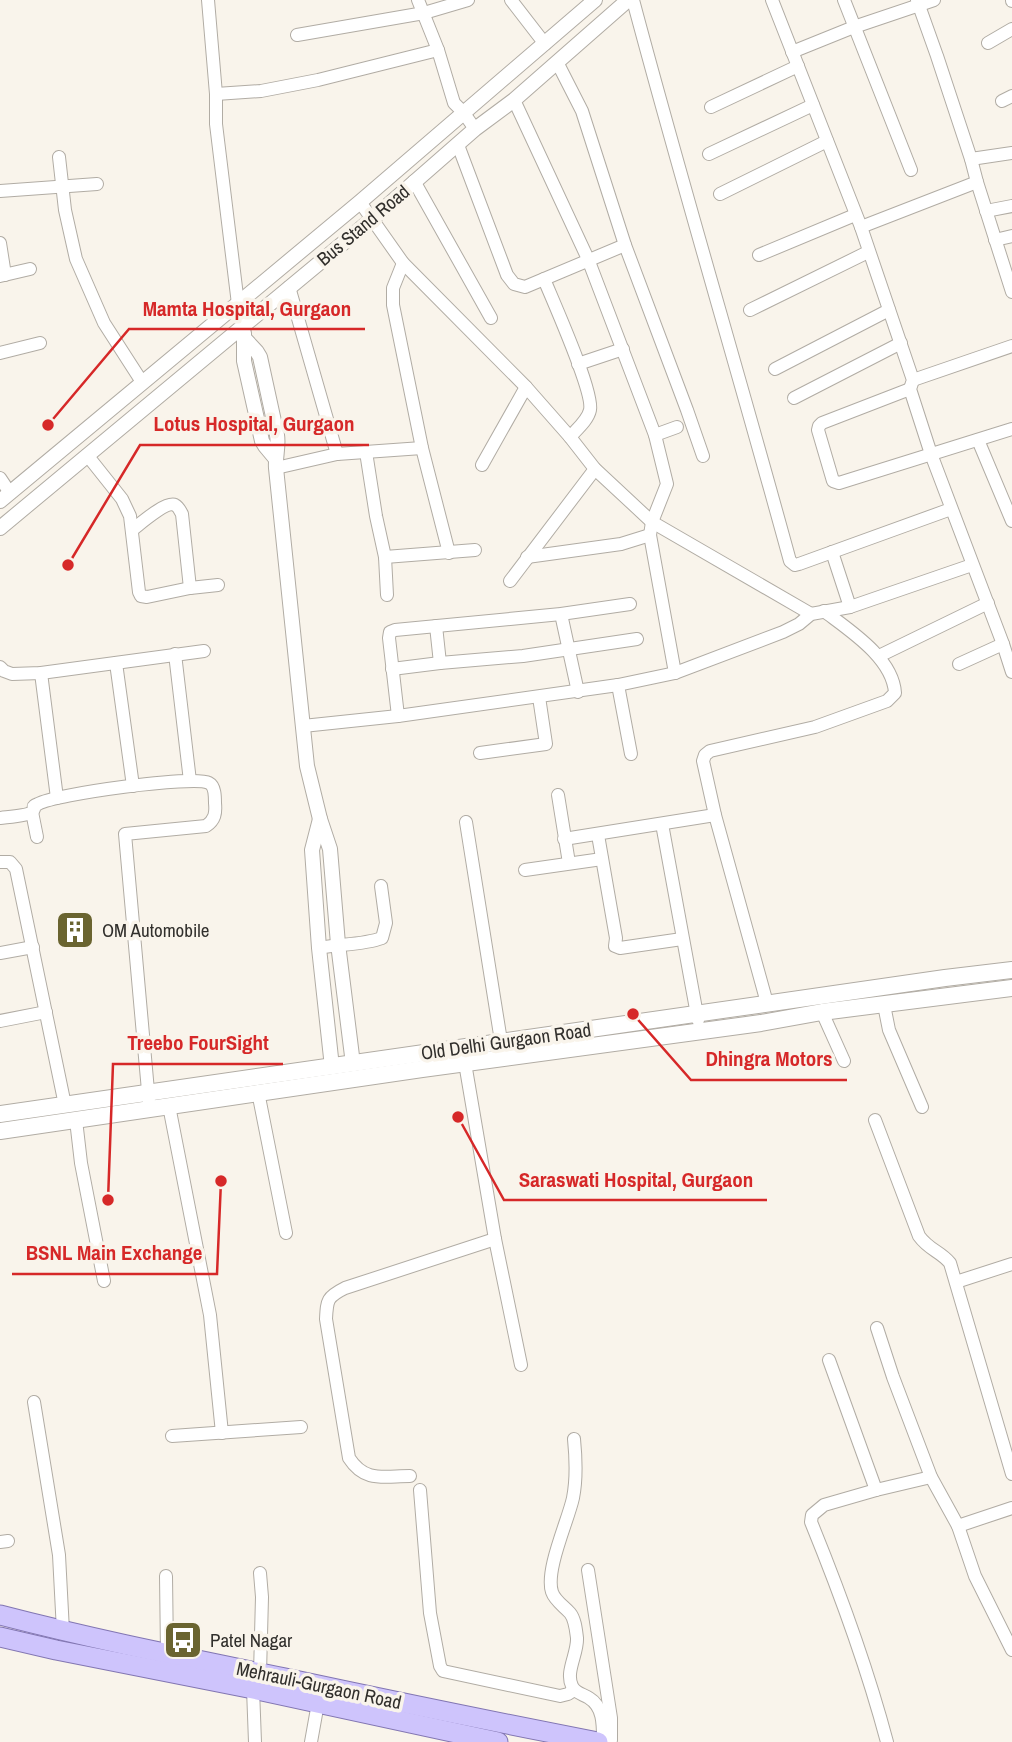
<svg xmlns="http://www.w3.org/2000/svg" width="1012" height="1742" font-family="'Archivo Narrow',sans-serif">
<rect width="100%" height="100%" fill="#f9f4eb"/>
<g fill="none" stroke-linecap="round" stroke-linejoin="round">
<defs>
<g id="minor">
<path d="M 208,0 L 216,94 L 216,124 L 238,304 L 243,325"/>
<path d="M 418,0 L 438,50 L 454,103 L 463,112 L 475,129"/>
<path d="M 511,0 L 545,44"/>
<path d="M 633,0 C 683,188 739,374 790,561 L 795,565 L 799,564 L 951,509"/>
<path d="M 772,0 L 861,227 L 913,380 L 910,389 L 931,454 L 1003,644 L 1012,672"/>
<path d="M 844,0 L 911,170"/>
<path d="M 917,0 L 937,56 L 971,159 L 977,182 L 1012,292"/>
<path d="M 1012,0 L 1012,1"/>
<path d="M 297,35 L 424,13 L 468,0"/>
<path d="M 988,43 L 1012,29"/>
<path d="M 792,52 L 854,27 L 934,0"/>
<path d="M 557,62 L 582,111 L 625,245 L 687,410 L 703,456"/>
<path d="M 216,94 L 261,91 L 318,80 L 438,50"/>
<path d="M 514,100 L 588,259 L 655,435 L 667,484 L 652,522 L 650,535 L 675,673"/>
<path d="M 1002,101 L 1012,96"/>
<path d="M 711,107 L 798,66"/>
<path d="M 458,145 L 507,275 L 514,284 L 525,287 L 625,245"/>
<path d="M 709,154 L 813,105"/>
<path d="M 59,157 L 65,210 L 76,259 L 104,323 L 142,382"/>
<path d="M 971,159 L 1012,153"/>
<path d="M 414,181 L 491,318"/>
<path d="M 0,191 L 97,184"/>
<path d="M 720,194 L 827,141"/>
<path d="M 360,202 L 403,263 L 526,387 L 570,437 L 595,469 L 652,522 L 811,614"/>
<path d="M 986,211 L 1012,206"/>
<path d="M 861,227 L 977,182"/>
<path d="M 995,240 L 1012,236"/>
<path d="M 0,243 L 5,275"/>
<path d="M 759,255 L 855,215"/>
<path d="M 403,263 L 393,288 L 393,305 L 422,448 L 449,553"/>
<path d="M 0,276 L 30,269"/>
<path d="M 544,279 C 553,301 594,392 590,410 C 588,420 577,429 570,437"/>
<path d="M 289,287 L 337,454"/>
<path d="M 750,310 L 868,252"/>
<path d="M 0,353 L 40,343"/>
<path d="M 578,364 L 623,349"/>
<path d="M 775,369 L 889,310"/>
<path d="M 913,380 L 1012,346"/>
<path d="M 910,389 L 822,423 L 819,426 L 818,430 L 833,481 L 839,483 L 1012,429"/>
<path d="M 794,398 L 901,343"/>
<path d="M 655,435 L 677,427"/>
<path d="M 978,440 L 1012,521"/>
<path d="M 366,452 L 376,516 L 385,557 L 387,595"/>
<path d="M 87,455 L 122,499 L 130,516 L 139,592 L 141,596 L 147,597 L 190,588 L 218,585"/>
<path d="M 482,465 L 526,387"/>
<path d="M 276,468 L 337,454 L 422,448"/>
<path d="M 0,478 L 10,493"/>
<path d="M 132,530 C 140,524 166,501 175,505 C 179,507 180,511 182,514 L 190,588"/>
<path d="M 832,552 L 850,607"/>
<path d="M 385,557 L 475,550"/>
<path d="M 527,557 L 621,544 L 650,535"/>
<path d="M 510,581 L 595,469"/>
<path d="M 561,614 L 578,692"/>
<path d="M 436,626 L 440,663"/>
<path d="M 175,654 L 190,781"/>
<path d="M 879,656 L 988,603"/>
<path d="M 116,663 L 133,786"/>
<path d="M 959,664 L 1003,644"/>
<path d="M 0,667 L 4,671 L 12,674 L 41,673 L 204,651"/>
<path d="M 392,669 L 440,663 L 523,656 L 637,639"/>
<path d="M 41,673 L 57,798"/>
<path d="M 618,685 L 631,754"/>
<path d="M 398,716 L 389,638 L 390,632 L 395,630 L 561,614 L 630,604"/>
<path d="M 303,726 L 398,716 L 618,685 L 675,673 L 783,632 L 799,624 L 811,614 L 850,607 L 972,565"/>
<path d="M 480,753 L 546,744 L 539,697"/>
<path d="M 558,795 L 569,863"/>
<path d="M 32,812 L 37,837"/>
<path d="M 0,818 C 7,817 27,816 32,812 C 38,805 29,808 38,804 C 55,794 194,775 209,783 C 215,786 215,797 215,803 C 216,813 215,820 206,826 L 125,834 L 149,1102"/>
<path d="M 466,822 L 501,1041"/>
<path d="M 662,824 L 698,1020"/>
<path d="M 598,835 L 616,938 L 615,946 L 620,948 L 682,939"/>
<path d="M 564,839 L 715,815"/>
<path d="M 0,862 L 10,862 L 16,869 L 65,1105"/>
<path d="M 525,870 L 602,859"/>
<path d="M 319,948 C 339,944 363,945 382,938 L 386,923 L 381,886"/>
<path d="M 0,953 L 33,947"/>
<path d="M 767,1003 L 715,815 L 703,761 L 705,755 L 710,751 L 815,727 L 887,701 L 895,693 C 893,658 849,630 824,611"/>
<path d="M 884,1005 L 889,1030 L 922,1107"/>
<path d="M 822,1012 L 844,1061"/>
<path d="M 0,1021 L 46,1012"/>
<path d="M 465,1063 L 495,1239 L 521,1365"/>
<path d="M 258,1092 L 286,1233"/>
<path d="M 169,1106 L 210,1315 L 222,1433"/>
<path d="M 76,1120 L 81,1163 L 104,1281"/>
<path d="M 875,1120 L 919,1236 C 929,1250 940,1251 950,1263 L 1012,1474"/>
<path d="M 956,1282 L 1012,1264"/>
<path d="M 877,1328 L 893,1377 L 931,1477 L 958,1526 L 975,1576 L 1012,1650"/>
<path d="M 829,1360 L 876,1490"/>
<path d="M 34,1402 L 59,1555 L 63,1631"/>
<path d="M 172,1436 L 301,1427"/>
<path d="M 574,1439 C 576,1459 577,1478 573,1498 C 568,1521 545,1570 552,1592 C 555,1601 564,1606 570,1613 C 575,1619 576,1630 577,1638 C 578,1653 565,1672 572,1686 C 575,1693 583,1694 589,1698 C 604,1707 603,1726 603,1742"/>
<path d="M 410,1476 C 384,1476 365,1483 349,1458 L 326,1319 C 327,1300 327,1297 345,1288 L 495,1239"/>
<path d="M 420,1490 L 430,1613 L 440,1666 L 443,1671 L 560,1696 L 568,1694 L 574,1690"/>
<path d="M 958,1526 L 1012,1508"/>
<path d="M 0,1542 L 8,1541"/>
<path d="M 588,1570 L 611,1718 L 611,1740"/>
<path d="M 260,1573 L 262,1597 L 260,1673"/>
<path d="M 166,1576 L 167,1653"/>
<path d="M 253,1689 L 255,1742"/>
<path d="M 311,1742 L 318,1703"/>
<path d="M 887,1742 C 867,1667 840,1593 811,1522 L 812,1515 L 824,1505 L 876,1490 L 931,1477"/>
</g>
<g id="tertiary">
<path d="M 244,333 L 244,361 L 262,441 L 265,446 L 275,458"/>
<path d="M 245,339 L 257,352 L 260,357 L 277,435 C 279,446 275,457 276,468 L 307,766 L 320,819 L 330,849 L 338,944 L 353,1064"/>
<path d="M 0,501 L 360,202 L 595,0"/>
<path d="M 0,528 L 371,220 L 475,129 L 514,100 L 628,0"/>
<path d="M 320,819 L 312,850 L 319,948 L 332,1067"/>
</g>
<g id="secondary">
<path d="M 0,1114 L 945,978 L 1012,970"/>
<path d="M 0,1131 L 422,1069 L 761,1023 L 822,1012 L 1012,988"/>
</g>
<g id="primary">
<path d="M 0,1615 C 96,1640 193,1659 290,1679 C 393,1701 495,1722 598,1742"/>
<path d="M 0,1637 L 56,1650 L 253,1689 L 498,1742"/>
</g>
</defs>
<use href="#minor" stroke="#b1aca4" stroke-width="14"/>
<use href="#tertiary" stroke="#b1aca4" stroke-width="16"/>
<use href="#secondary" stroke="#b1aca4" stroke-width="18"/>
<use href="#primary" stroke="#8276b2" stroke-width="21"/>
<use href="#minor" stroke="#fff" stroke-width="12"/>
<use href="#tertiary" stroke="#fff" stroke-width="14"/>
<use href="#secondary" stroke="#fff" stroke-width="16"/>
<use href="#primary" stroke="#cec4fc" stroke-width="19"/>
</g>
<defs>
<symbol id="building-square" viewBox="-11 -11 22 22"><rect x="-9" y="-9" width="18" height="18" rx="4" fill="#6a6430" stroke="#f9f4eb"/><path d="M-4-6H4V6H1V3H-1V6H-4ZM-2.5-4.3h1.7v1.8h-1.7ZM.8-4.3h1.7v1.8H.8ZM-2.5-1h1.7V.8h-1.7ZM.8-1h1.7V.8H.8Z" fill="#fff"/></symbol>
<symbol id="bus-square" viewBox="-11 -11 22 22"><rect x="-9" y="-9" width="18" height="18" rx="4" fill="#6a6430" stroke="#f9f4eb"/><path d="M-5-6H5V4H4V6H2V4H-2V6H-4V4H-5ZM-3.5-4V0h7V-4ZM-3.5 1.2v1.5H-2V1.2ZM2 1.2v1.5H3.5V1.2Z" fill="#fff"/></symbol>
</defs>
<g fill-rule="evenodd">
<use href="#building-square" x="53" y="908" width="44" height="44"/>
<use href="#bus-square" x="161" y="1618" width="44" height="44"/>
</g>
<g text-anchor="middle" dominant-baseline="central" stroke-width="7" stroke-linejoin="round" paint-order="stroke">
<g font-size="19" fill="#312f2c" stroke="#f9f4eb">
<text transform="translate(363 225) rotate(-40)">Bus Stand Road</text>
<text transform="translate(506 1041) rotate(-8)">Old Delhi Gurgaon Road</text>
<text transform="translate(319 1685) rotate(12)">Mehrauli-Gurgaon Road</text>
</g>
<g font-size="19" fill="#312f2c" stroke="#f9f4eb" text-anchor="start">
<text x="102" y="930">OM Automobile</text>
<text x="210" y="1640">Patel Nagar</text>
</g>
</g>
<path fill="none" stroke="#d62828" stroke-width="2.5" d="M48 425L129 329H365M68 565L140 445H369M108 1200L113 1064H283M633 1014L691 1080H847M458 1117L504 1200H767M221 1181L217 1274H12"/>
<g fill="#d62828" stroke="#f9f4eb" stroke-width="2.5">
<circle cx="48" cy="425" r="7"/>
<circle cx="68" cy="565" r="7"/>
<circle cx="108" cy="1200" r="7"/>
<circle cx="633" cy="1014" r="7"/>
<circle cx="458" cy="1117" r="7"/>
<circle cx="221" cy="1181" r="7"/>
</g>
<g font-size="21" text-anchor="middle" font-weight="bold" fill="#d62828" stroke="#f9f4eb" stroke-width="7" stroke-linejoin="round" paint-order="stroke">
<text x="247" y="316">Mamta Hospital, Gurgaon</text>
<text x="254" y="431">Lotus Hospital, Gurgaon</text>
<text x="198" y="1050">Treebo FourSight</text>
<text x="769" y="1066">Dhingra Motors</text>
<text x="636" y="1187">Saraswati Hospital, Gurgaon</text>
<text x="114" y="1260">BSNL Main Exchange</text>
</g>
</svg>
